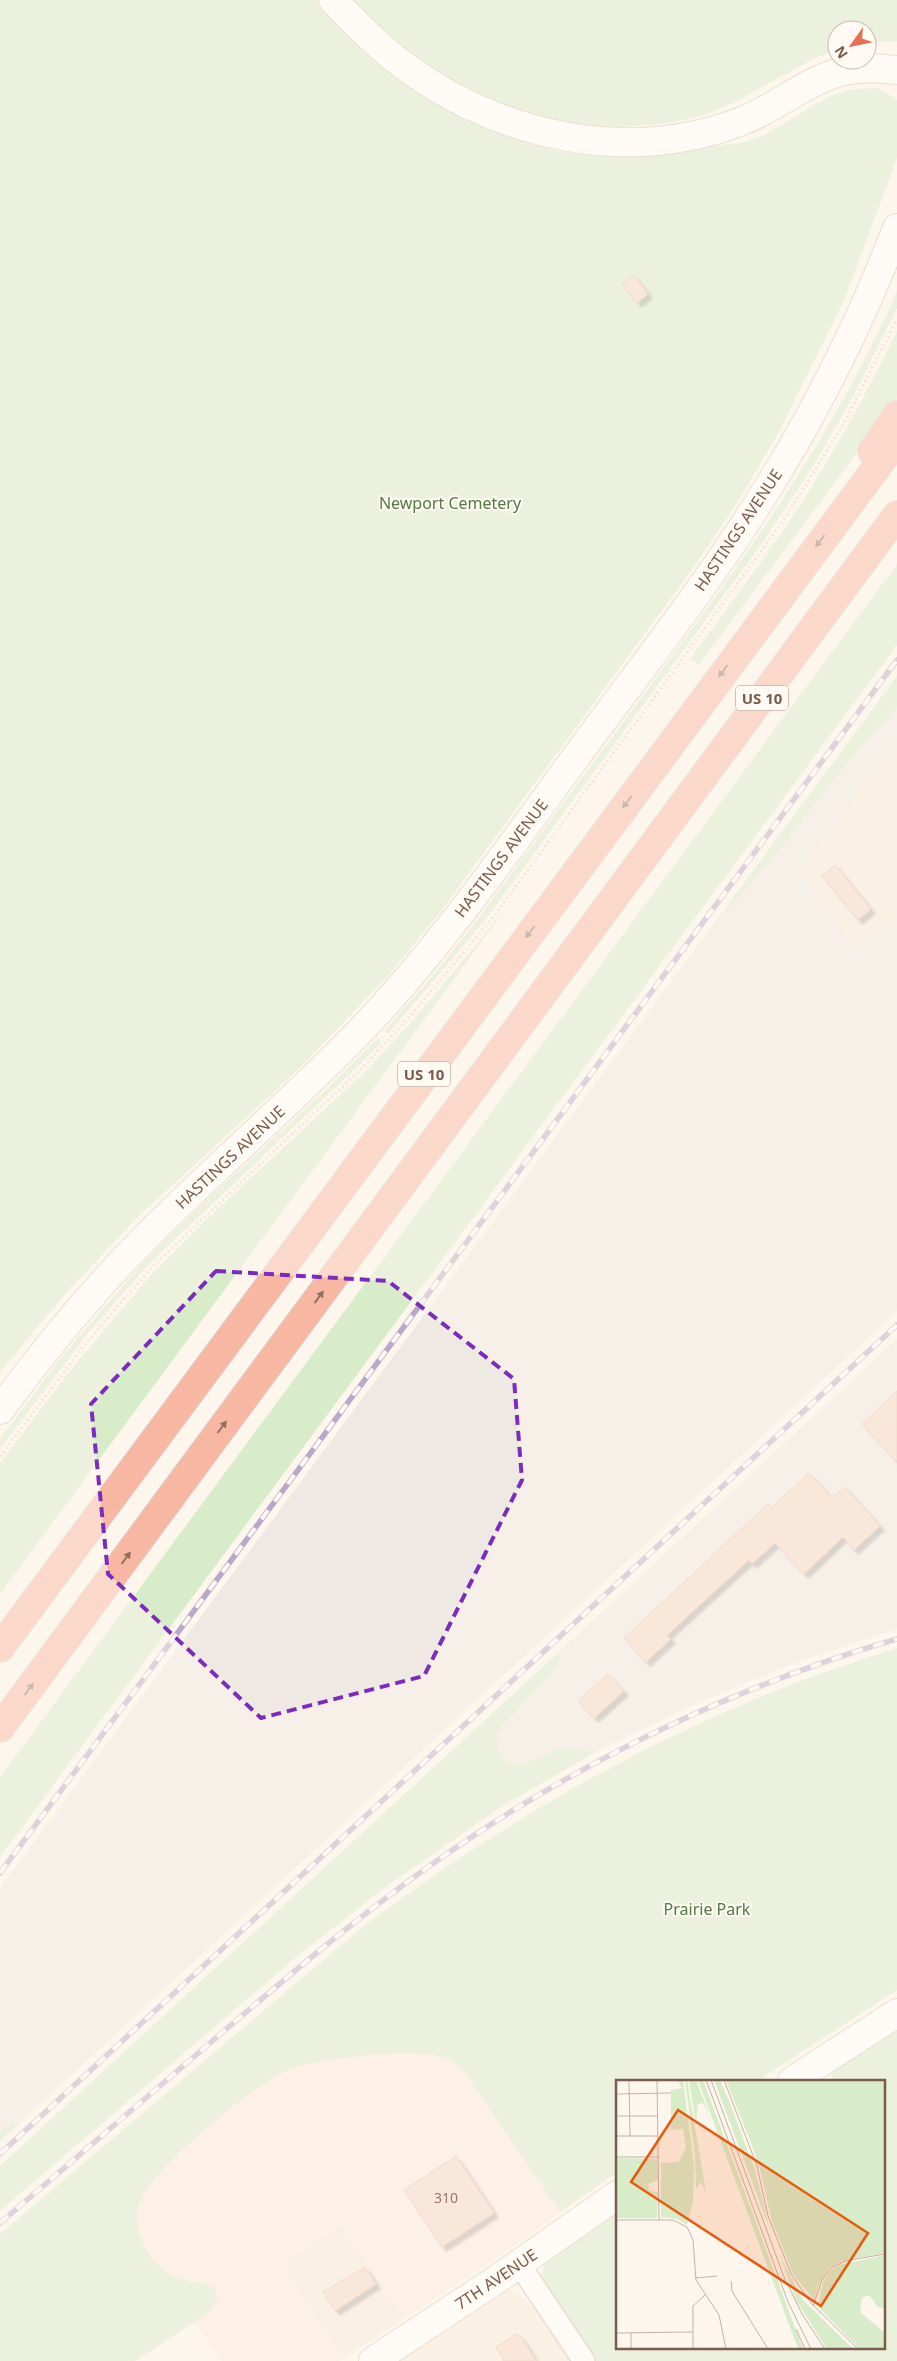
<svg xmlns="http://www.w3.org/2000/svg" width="897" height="2361" font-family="'Noto Sans',sans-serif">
<defs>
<filter id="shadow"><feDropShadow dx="4.5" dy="4.5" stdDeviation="1" flood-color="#0004"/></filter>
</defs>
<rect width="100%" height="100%" fill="#fdf6ec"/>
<g fill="#f5e8da">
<path d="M 897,752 L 897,920 L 854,950 L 800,870 L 860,790 Z"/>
<path d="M 342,2224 L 405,2318 L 342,2359 L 280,2265 Z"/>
<path d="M 509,2290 L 520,2294 L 537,2312 L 577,2361 L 394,2361 L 502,2291 Z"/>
</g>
<path fill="#fde8e0" d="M 507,2010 L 616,2173 L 516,2244 L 405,2318 L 342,2224 L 280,2265 L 342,2359 L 339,2361 L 221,2361 L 120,2208 L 83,2163 L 160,2099 Z"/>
<g fill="#efe9e4">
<path d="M 897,676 L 897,752 L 860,791 L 800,870 L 854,949 L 897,920 L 897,1311 L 0,2141 L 0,1888 Z"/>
<path d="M 897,1339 L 897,1629 L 800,1661 L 697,1703 L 598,1751 L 510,1801 L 467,1737 Z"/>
</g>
<g fill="#d8ecc9">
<path d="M 0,0 L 316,0 L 348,32 L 500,130 L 523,141 L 555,151 L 589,155 L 625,155 L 741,143 L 763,136 L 830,96 L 848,90 L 877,88 L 897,100 L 897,158 L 845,298 L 780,430 L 739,500 L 696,564 L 441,911 L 386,978 L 302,1066 L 139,1216 L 64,1295 L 0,1372 Z"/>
<path d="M 346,0 L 897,0 L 897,41 L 867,43 L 867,30 L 837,30 L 837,49 L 815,58 L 733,103 L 702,116 L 662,124 L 609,128 L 579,127 L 506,109 L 425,67 Z"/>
<path d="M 897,291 L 897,308 L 855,393 L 817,460 L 763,542 L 486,919 L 388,1034 L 385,1030 L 435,973 L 481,915 C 543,829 607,745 669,660 C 756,543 839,425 897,291 Z"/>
<path d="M 897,331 L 897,399 L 699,665 L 690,659 C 732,602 775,545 813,485 C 844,435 871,384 897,331 Z"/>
<path d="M 897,564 L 897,645 L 0,1857 L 0,1777 Z"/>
<path d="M 897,676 L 897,708 L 845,765 L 769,863 L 713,925 Z"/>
<path d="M 508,906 L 0,1594 L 0,1463 L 69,1372 L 150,1276 L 208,1218 L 366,1071 L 417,1016 Z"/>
<path d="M 378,1038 L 382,1042 L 356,1068 L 150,1263 L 89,1332 L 0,1449 L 0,1439 L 63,1355 L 146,1259 L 199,1207 L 328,1088 Z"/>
<path d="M 897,1648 L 897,1990 L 757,2081 L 617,2081 L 617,2172 L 560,2212 L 467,2076 C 461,2069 455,2062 447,2059 C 420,2046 313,2058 286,2071 C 251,2088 145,2172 138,2208 C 134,2231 146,2254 162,2269 C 176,2283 198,2279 215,2288 L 218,2298 L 215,2304 L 204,2316 L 135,2361 L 0,2361 L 0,2234 L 360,1929 C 523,1806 701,1708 897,1648 Z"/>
<path d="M 559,1652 L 559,1661 L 555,1670 L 501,1726 C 493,1740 498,1765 518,1764 C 546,1763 559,1734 592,1754 L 504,1805 L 388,1885 L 301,1953 L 0,2211 L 0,2166 Z"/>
<path d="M 897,2027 L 897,2361 L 591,2361 L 541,2280 L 544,2263 L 617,2209 L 617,2347 L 883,2347 L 883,2081 L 835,2081 L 829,2071 Z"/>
<path d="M 23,2120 L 0,2141 L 0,2129 Z"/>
</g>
<g fill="#f3d5c3" stroke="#e6bba3" filter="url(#shadow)">
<path d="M 634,275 L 648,294 L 637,303 L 622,284 Z"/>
<path d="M 835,865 L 871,909 L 858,920 L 822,876 Z"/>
<path d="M 897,1391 L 897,1462 L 862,1424 Z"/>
<path d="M 809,1473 L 832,1498 L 845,1487 L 880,1526 L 854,1550 L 843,1537 L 804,1574 L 775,1543 L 752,1564 L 749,1560 L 667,1635 L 671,1639 L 646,1662 L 624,1638 L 768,1504 L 771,1508 Z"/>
<path d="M 608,1674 L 624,1691 L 594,1718 L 578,1701 Z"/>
<path d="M 456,2156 L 494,2213 L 442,2247 L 404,2190 Z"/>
<path d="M 365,2267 L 376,2284 L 335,2311 L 323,2292 Z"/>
<path d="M 517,2334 L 521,2337 L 536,2361 L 504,2361 L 496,2347 Z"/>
</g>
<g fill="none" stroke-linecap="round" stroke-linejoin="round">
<defs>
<path id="street" d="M 519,2264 L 584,2361"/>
<g id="secondary">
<path d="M 333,0 C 354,22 375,43 399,62 C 497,136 626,166 742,121 C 776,108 806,81 840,72 C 859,67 878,68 897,70"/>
<path d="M 0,1410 C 45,1349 92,1291 145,1238 C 217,1165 296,1099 367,1024 C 447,939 514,841 584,746 C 643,666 705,587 759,502 C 814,416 860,324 897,228"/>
<path d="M 792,2081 L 897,2013"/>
<path d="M 373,2361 L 499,2278 L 617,2195"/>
</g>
<g id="highway">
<path d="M 872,451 L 897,415"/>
<path d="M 0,1648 L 897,440"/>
<path d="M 0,1728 L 897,515"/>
</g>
</defs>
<use href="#street" stroke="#d1beb0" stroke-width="24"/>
<use href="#secondary" stroke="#d6c0b0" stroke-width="30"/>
<use href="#highway" stroke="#dad1cd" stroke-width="30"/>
<path stroke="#d9b8a5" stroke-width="3" stroke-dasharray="1 4" stroke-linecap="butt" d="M 0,1456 L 87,1342 L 153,1266 L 364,1066 L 413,1013 L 494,916 L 781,524 L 844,423 L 897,319"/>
<use href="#street" stroke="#fff" stroke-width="21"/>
<use href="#secondary" stroke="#fff" stroke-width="28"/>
<use href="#highway" stroke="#f7b7a3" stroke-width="28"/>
<defs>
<g id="rail">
<path d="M 0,1873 L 897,660"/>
<path d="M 0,2154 L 897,1325"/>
<path d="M 0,2223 C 70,2163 140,2103 210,2043 C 287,1977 364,1911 448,1853 C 584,1759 739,1685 897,1639"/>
</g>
</defs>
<use href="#rail" stroke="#b9a8c9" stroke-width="5.5"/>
<use href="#rail" stroke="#fffaf3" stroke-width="4" stroke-dasharray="11" stroke-linecap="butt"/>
</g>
<defs><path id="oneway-solid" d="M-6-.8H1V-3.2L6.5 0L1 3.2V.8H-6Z" transform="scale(1.25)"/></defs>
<g fill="#936e5e">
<use href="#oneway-solid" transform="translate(820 541) rotate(127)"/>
<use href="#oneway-solid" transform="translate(723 671) rotate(127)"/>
<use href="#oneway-solid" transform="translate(627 802) rotate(127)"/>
<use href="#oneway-solid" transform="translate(530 932) rotate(127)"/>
<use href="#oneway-solid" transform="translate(319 1297) rotate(-54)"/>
<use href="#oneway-solid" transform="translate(222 1427) rotate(-53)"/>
<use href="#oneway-solid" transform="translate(126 1558) rotate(-53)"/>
<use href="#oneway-solid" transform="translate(29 1689) rotate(-54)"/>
</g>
<path d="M0 0H897V2361H0ZM 216,1271 L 388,1281 L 514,1379 L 522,1480 L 424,1676 L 261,1718 L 108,1574 L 91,1404 Z" fill="#fdf6ec" fill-opacity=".55" fill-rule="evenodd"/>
<path fill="none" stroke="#7b2cbf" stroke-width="4" stroke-dasharray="10 6" stroke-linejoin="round" d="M 216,1271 L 388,1281 L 514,1379 L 522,1480 L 424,1676 L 261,1718 L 108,1574 L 91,1404 Z"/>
<g text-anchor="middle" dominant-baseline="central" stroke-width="4" stroke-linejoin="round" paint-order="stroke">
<g font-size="14" fill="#987a6a">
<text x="446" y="2197">310</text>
</g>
<g fill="#fffaf3" stroke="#a28b7f" stroke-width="1">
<rect x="736" y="685.5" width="52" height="25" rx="4"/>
<rect x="398" y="1061.5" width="52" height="25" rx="4"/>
</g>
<g font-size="15" font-weight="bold" fill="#7a5c4d">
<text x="762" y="698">US 10</text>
<text x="424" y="1074">US 10</text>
</g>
<g font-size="16" fill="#537a41" stroke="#fffaf3">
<text x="450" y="503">Newport Cemetery</text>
<text x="707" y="1909">Prairie Park</text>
</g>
<g font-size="16" fill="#7a5c4d" stroke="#fffaf3">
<text transform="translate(738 530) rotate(-56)">HASTINGS AVENUE</text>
<text transform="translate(501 858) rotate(-53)">HASTINGS AVENUE</text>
<text transform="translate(230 1157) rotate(-43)">HASTINGS AVENUE</text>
<text transform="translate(496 2279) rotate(-34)">7TH AVENUE</text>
</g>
</g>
<g transform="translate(616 2080)">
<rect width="269" height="269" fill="#fdf6ec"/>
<path d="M 61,0 L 67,0 L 78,86 L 77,121 L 71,145 L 61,139 L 45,137 L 45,83 L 63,82 L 70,67 L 67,49 L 55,50 L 55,10 L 66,8 ZM 69,0 L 71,0 L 90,112 L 85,102 L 80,109 L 79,75 ZM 73,0 L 80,0 L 94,37 L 87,23 L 82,24 L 80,44 ZM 82,0 L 87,0 L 187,269 L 183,269 L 178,258 ZM 98,0 L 104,0 L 114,23 L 140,93 L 153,147 ZM 110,0 L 269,0 L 269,173 L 229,180 L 213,188 L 203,204 L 198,220 L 177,194 L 156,141 L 142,81 ZM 0,78 L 41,79 L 42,100 L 32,104 L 33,111 L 42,112 L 41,138 L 0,138 ZM 163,174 L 187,220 L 237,269 L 211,269 L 180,220 ZM 269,175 L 269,228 L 262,227 L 253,215 L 246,218 L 244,232 L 269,253 L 269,269 L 244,269 L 202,227 L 207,202 L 214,191 L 223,185 Z" fill="#d8ecc9"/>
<path fill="none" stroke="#c5b3a7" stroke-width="1" d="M 13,0 L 14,56M 41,0 L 43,140M 90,0 L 172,222 L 195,269M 95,0 L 171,205M 108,0 L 141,86 L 152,136 L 175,194 L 195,223 L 242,269M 0,14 L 55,13M 0,36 L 42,36M 0,56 L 42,56M 0,77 L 43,77M 0,140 L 57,140 L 71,147 L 77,160 L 80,200 L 103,235 L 110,269M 79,198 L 101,196M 115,201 L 116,211 L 152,269M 171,203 L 186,234 L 209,269M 197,226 L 206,200 L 215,188 L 229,181 L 269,174M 180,249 L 189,269M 0,253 L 77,252M 15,253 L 15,269M 77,269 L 77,226 L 89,215"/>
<path fill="#e8590c" fill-opacity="0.15" stroke="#e8590c" stroke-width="2.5" d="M 62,30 L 252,153 L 205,226 L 15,102 Z"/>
<rect width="269" height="269" fill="none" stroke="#7a5c4d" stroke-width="2.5"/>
</g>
<g transform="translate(852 45) rotate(237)"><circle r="24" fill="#fffaf3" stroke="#cabbb1"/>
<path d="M0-4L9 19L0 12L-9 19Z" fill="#e76f51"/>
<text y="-8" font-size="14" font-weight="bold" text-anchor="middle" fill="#7a5c4d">N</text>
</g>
</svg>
